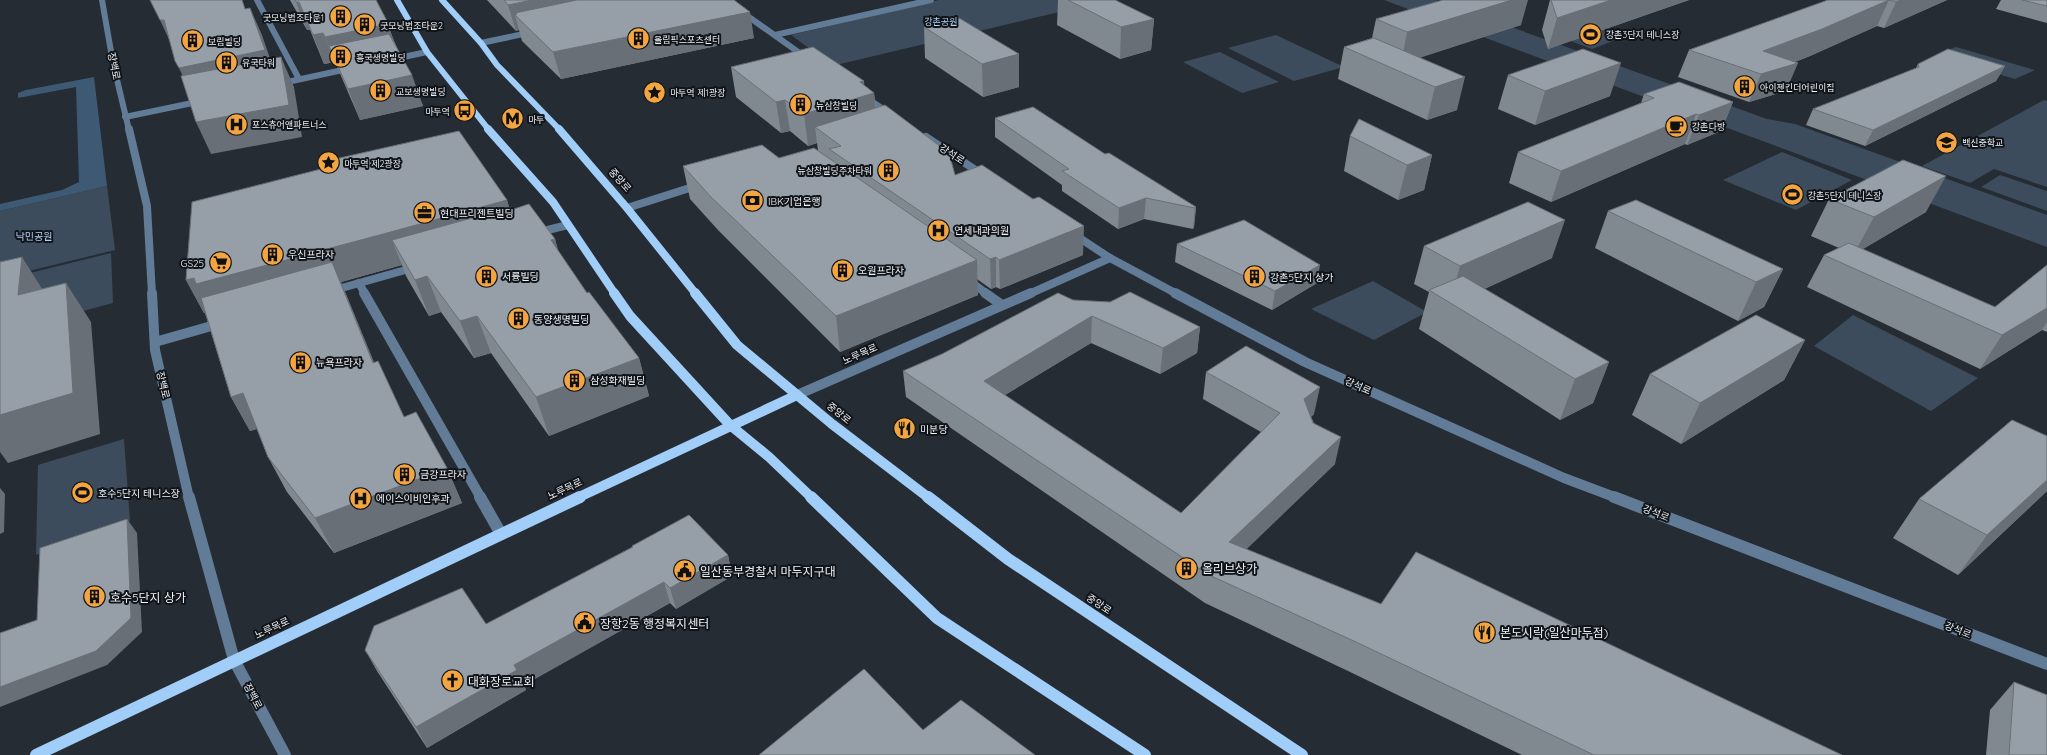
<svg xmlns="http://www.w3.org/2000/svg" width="2047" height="755" font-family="Quicksand,'Noto Sans KR',sans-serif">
<rect width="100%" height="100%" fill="#252c34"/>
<g fill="#3c4c5c">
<path d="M 939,0 L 1109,0 L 836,65 L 817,54 L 791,35 Z"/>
<path d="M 1384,0 L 1436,0 L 1767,119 L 1795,124 L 2047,215 L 2047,247 Z"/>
<path d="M 1589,21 L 1629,35 L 1592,49 L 1552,34 Z"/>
<path d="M 1276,35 L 1344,67 L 1294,81 L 1228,48 Z"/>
<path d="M 1956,47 L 2035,70 L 2015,79 L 1935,56 Z"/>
<path d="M 1220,52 L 1279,82 L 1242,93 L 1183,62 Z"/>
<path d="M 2044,100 L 2047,101 L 2047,187 L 1994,169 L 1970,183 L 1922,166 Z"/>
<path d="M 1782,152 L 1852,180 L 1796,210 L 1723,180 Z"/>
<path d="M 2000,175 L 2047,191 L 2047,211 L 1981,187 Z"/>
<path d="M 107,186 L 115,250 L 0,278 L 0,211 Z"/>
<path d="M 111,253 L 113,303 L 50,320 L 31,297 L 30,273 Z"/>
<path d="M 1373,281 L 1427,312 L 1374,340 L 1311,309 Z"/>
<path d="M 1853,315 L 1978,378 L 1931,411 L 1814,346 Z"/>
<path d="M 124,439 L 130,521 L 36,555 L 38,465 Z"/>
</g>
<path fill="#3e5973" d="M 94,77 L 107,186 L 0,211 L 0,204 L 62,190 L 79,182 L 76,87 L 18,98 L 18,93 L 26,90 Z"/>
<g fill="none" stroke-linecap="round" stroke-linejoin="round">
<g stroke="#627c97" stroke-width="6">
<path d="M 102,0 L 113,63 L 129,130"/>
<path d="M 257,0 L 299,79"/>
<path d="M 725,0 L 808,59"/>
<path d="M 775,35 L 931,0"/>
<path d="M 481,43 L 533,32"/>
<path d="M 389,60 L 427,52"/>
<path d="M 278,84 L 352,68"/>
<path d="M 865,97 L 891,114"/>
<path d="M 125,117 L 202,101"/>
</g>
<g stroke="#627c97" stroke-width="8">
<path d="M 129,129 L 147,206 L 152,294"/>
<path d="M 926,137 L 983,175"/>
<path d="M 627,208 L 699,185"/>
<path d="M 535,233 L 568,225"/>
<path d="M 1072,233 L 1110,258 L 1177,294"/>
<path d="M 967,279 L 987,294"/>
<path d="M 359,283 L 365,294"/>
<path d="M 331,291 L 416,267"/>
<path d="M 1029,294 L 1110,258"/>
</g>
<g stroke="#627c97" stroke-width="10">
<path d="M 152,293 L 155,350 L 189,498"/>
<path d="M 364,293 L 481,498"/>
<path d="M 985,293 L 1002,305"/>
<path d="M 1175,293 L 1305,362 L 1564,478 L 1617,498"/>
<path d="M 155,342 L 222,323"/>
<path d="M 797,395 L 1031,293"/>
</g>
<g stroke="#627c97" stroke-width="12">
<path d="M 189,497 L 234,660 L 285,755"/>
<path d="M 480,497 L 501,534"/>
<path d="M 1614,497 L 2047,664"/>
</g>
<g stroke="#a1cdf9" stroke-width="6">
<path d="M 397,0 L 427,52 L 489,130"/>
<path d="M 442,0 L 481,43 L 497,65 L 560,130"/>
</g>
<g stroke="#a1cdf9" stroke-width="8">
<path d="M 488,129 L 553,202 L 615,294"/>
<path d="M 559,129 L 627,208 L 696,294"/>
</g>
<g stroke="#a1cdf9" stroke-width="10">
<path d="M 614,293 L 630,316 L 730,425 L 769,457 L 812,498"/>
<path d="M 695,293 L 737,345 L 832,424 L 929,498"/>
<path d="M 577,498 L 797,395"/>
</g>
<g stroke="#a1cdf9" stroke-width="12">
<path d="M 811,497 L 937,618 L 1145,755"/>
<path d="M 928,497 L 1008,559 L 1302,755"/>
<path d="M 36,755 L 580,497"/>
</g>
</g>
<g fill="#818990">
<path d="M 290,0 L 376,0 L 423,106 L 360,120 L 335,62 L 324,64 L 310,30 L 307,30 Z"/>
<path d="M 487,0 L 734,0 L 754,38 L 561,79 L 522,41 L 519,30 L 516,31 Z"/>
<path d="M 1058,0 L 1115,0 L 1154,19 L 1151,50 L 1120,59 L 1057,25 Z"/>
<path d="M 1550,0 L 1689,0 L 1548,49 L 1542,30 Z"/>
<path d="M 1828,0 L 1947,0 L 1884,28 L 1877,26 L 1810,56 L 1795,62 L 1786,91 L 1749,102 L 1678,77 L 1689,50 Z"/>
<path d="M 2001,0 L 2047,0 L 2047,23 L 1996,9 Z"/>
<path d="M 1376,19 L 1521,25 L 1420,57 L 1457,110 L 1427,120 L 1338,79 L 1344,47 L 1372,38 Z"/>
<path d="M 924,27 L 1019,87 L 983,97 L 925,58 Z"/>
<path d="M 1918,64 L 2005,66 L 1996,81 L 1865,146 L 1806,125 L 1813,109 L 1916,68 Z"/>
<path d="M 731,67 L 864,81 L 864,85 L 874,93 L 876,108 L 955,175 L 1083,255 L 1000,289 L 996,287 L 991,289 L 977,279 L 978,295 L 840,352 L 718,230 L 690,199 L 683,166 L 779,158 L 818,151 L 817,143 L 808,146 L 790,131 L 781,133 L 736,97 Z"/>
<path d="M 1508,75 L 1610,96 L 1535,125 L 1498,109 Z"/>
<path d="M 1644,94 L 1733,102 L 1721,131 L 1687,145 L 1685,144 L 1551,202 L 1509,183 L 1518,152 L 1641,103 Z"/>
<path d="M 995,118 L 1105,154 L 1196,207 L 1194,227 L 1193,229 L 1144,219 L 1118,229 L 1062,191 L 1062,185 L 995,137 Z"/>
<path d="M 1350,136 L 1432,155 L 1424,190 L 1398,200 L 1344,171 Z"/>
<path d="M 1829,199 L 1926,212 L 1863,249 L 1995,307 L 2047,265 L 2047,332 L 2042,330 L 1980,369 L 1807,287 L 1824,255 L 1839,248 L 1811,236 Z"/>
<path d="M 507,200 L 509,208 L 514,209 L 555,239 L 558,251 L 587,293 L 639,358 L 649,396 L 549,436 L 491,353 L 474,358 L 441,312 L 429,316 L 406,276 L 402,265 L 341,282 L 374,363 L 404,417 L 447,468 L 462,503 L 334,553 L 287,492 L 268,457 L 257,429 L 250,431 L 231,397 L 205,313 L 204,313 L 186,280 Z"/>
<path d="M 1608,211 L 1783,269 L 1764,307 L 1738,321 L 1595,248 Z"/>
<path d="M 1177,244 L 1317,283 L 1272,310 L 1175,262 Z"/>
<path d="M 1424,246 L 1552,258 L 1484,289 L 1609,362 L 1593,403 L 1560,420 L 1419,329 L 1429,292 L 1414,284 Z"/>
<path d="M 1073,300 L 1200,327 L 1197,353 L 1160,374 L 1091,343 L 1005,395 L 1181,513 L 1261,432 L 1203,399 L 1206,372 L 1314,414 L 1311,417 L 1335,464 L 1246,549 L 1381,604 L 1842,755 L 1522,755 L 1348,671 L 1205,603 L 906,397 L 903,371 Z"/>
<path d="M 1805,340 L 1784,380 L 1681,444 L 1632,415 L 1650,374 Z"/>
<path d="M 2047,436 L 2047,491 L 1958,575 L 1893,538 L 1919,499 Z"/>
<path d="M 632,546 L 728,555 L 732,576 L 676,609 L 670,603 L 524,685 L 526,690 L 427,748 L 377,671 L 365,650 L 486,624 L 632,547 Z"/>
<path d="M 2014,682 L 2047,755 L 1986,755 L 1990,710 Z"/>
</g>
<g fill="#696f76">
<path d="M 532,0 L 598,0 L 517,14 L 515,13 L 516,17 L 515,15 L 519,30 L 516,31 L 508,5 Z"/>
<path d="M 1512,0 L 1528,0 L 1521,25 L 1401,64 L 1407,32 Z"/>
<path d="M 1611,0 L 1689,0 L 1548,49 L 1557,18 Z"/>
<path d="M 1889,0 L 1877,26 L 1810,56 L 1776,69 L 1798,63 L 1786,91 L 1749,102 L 1761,74 L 1763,51 Z"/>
<path d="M 1901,0 L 1947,0 L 1884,28 L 1896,2 Z"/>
<path d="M 296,2 L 299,2 L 310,30 L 307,30 Z"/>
<path d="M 250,8 L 262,35 L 277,79 L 193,98 L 179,68 Z"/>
<path d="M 750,12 L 754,38 L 561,79 L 553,52 Z"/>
<path d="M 1154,19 L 1151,50 L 1120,59 L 1121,27 Z"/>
<path d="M 160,20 L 164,20 L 173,48 Z"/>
<path d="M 387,21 L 397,50 L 329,46 L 337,67 L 325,37 Z"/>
<path d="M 323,33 L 335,62 L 324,64 L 313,35 Z"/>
<path d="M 1019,54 L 1019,87 L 983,97 L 982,64 Z"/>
<path d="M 281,57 L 294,87 L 302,137 L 211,154 L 196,122 Z"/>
<path d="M 1621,63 L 1610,96 L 1535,125 L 1545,91 Z"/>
<path d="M 2005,66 L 1996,81 L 1865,146 L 1873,130 Z"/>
<path d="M 412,75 L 423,106 L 360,120 L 348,89 Z"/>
<path d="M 1465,77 L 1457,110 L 1427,120 L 1435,87 Z"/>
<path d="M 864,81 L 865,95 L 874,93 L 877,124 L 815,127 L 817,143 L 808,146 L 804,114 L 860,82 Z"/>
<path d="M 785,100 L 790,131 L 781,133 L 776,102 Z"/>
<path d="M 1733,102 L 1721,131 L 1687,145 L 1699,115 Z"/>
<path d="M 1696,114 L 1685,144 L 1551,202 L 1561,171 Z"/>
<path d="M 1432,155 L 1424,190 L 1398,200 L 1407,165 Z"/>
<path d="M 1946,176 L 1926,212 L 1854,254 L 1874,217 Z"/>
<path d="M 1146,198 L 1144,219 L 1118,229 L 1119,208 Z"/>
<path d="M 507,200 L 517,232 L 392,240 L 402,265 L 341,282 L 388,396 L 373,363 L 211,312 L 204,313 L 186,280 Z"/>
<path d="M 1196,207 L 1194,227 L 1193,229 L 1195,208 Z"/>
<path d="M 1565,220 L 1552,258 L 1452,304 L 1450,302 L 1460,266 Z"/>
<path d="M 1084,226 L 1083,255 L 1000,289 L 999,260 Z"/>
<path d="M 555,239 L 565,274 L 551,240 Z"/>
<path d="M 22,257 L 46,295 L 18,295 Z"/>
<path d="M 996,257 L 996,287 L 991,289 L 990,259 Z"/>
<path d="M 977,260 L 978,295 L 840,352 L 836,316 Z"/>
<path d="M 1320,265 L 1317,283 L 1272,310 L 1275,291 Z"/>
<path d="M 1783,269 L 1764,307 L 1738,321 L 1756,282 Z"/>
<path d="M 427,276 L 441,312 L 429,316 L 415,280 Z"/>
<path d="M 66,283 L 91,322 L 100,434 L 8,463 L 0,452 L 0,415 Z"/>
<path d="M 2047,308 L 2047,322 L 2042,330 L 1980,369 L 2002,335 Z"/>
<path d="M 477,316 L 491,353 L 474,358 L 460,321 Z"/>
<path d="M 1092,316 L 1091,343 L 985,407 L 984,381 Z"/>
<path d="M 1200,327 L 1197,353 L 1160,374 L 1163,348 Z"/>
<path d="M 1805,340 L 1784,380 L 1681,444 L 1700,403 Z"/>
<path d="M 639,358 L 649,396 L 549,436 L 536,397 Z"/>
<path d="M 1609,362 L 1593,403 L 1560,420 L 1575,379 Z"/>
<path d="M 1320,387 L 1314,414 L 1298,426 L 1304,399 Z"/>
<path d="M 243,393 L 262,427 L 250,431 L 231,397 Z"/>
<path d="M 1341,437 L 1335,464 L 1225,570 L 1229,542 Z"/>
<path d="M 447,468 L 462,503 L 334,553 L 315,518 Z"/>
<path d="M 2047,480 L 2047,491 L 1958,575 L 1987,535 Z"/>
<path d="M 0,488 L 5,494 L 4,532 L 0,534 Z"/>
<path d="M 127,519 L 137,533 L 142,632 L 107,665 L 0,707 L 0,687 Z"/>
<path d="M 728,555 L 732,576 L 676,609 L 670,588 Z"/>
<path d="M 664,582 L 670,603 L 524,685 L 526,690 L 427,748 L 416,727 L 514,665 Z"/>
</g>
<g fill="#969fa8" stroke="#696f76">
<path d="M 150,0 L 242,0 L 245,9 L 250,8 L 265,50 L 179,68 L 175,61 L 164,20 L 160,20 Z"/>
<path d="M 295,0 L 376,0 L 387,21 L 382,22 L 384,25 L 325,37 L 323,33 L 313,35 L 299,2 L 296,2 Z"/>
<path d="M 504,0 L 532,0 L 508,5 Z"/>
<path d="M 577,0 L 734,0 L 750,12 L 553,52 L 515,15 L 517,14 L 515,13 Z"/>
<path d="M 1068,0 L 1115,0 L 1154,19 L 1121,27 Z"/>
<path d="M 1443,0 L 1512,0 L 1407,32 L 1376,19 Z"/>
<path d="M 1551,0 L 1611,0 L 1557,18 Z"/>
<path d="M 1828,0 L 1901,0 L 1896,2 L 1889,0 L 1822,29 L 1763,51 L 1798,63 L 1761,74 L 1689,50 Z"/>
<path d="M 2022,0 L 2047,0 L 2047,6 Z"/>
<path d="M 959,18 L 1019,54 L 982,64 L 924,27 Z"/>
<path d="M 389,34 L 412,75 L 348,89 L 329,46 Z"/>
<path d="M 1374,38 L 1465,77 L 1435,87 L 1344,47 Z"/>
<path d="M 813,47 L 864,81 L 860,82 L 874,93 L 804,114 L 785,100 L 776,102 L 731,67 Z"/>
<path d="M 1583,49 L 1621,63 L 1545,91 L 1508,75 Z"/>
<path d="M 1948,49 L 2005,66 L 1873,130 L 1813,109 L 1919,67 L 1918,64 Z"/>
<path d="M 281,57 L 289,105 L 196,122 L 181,76 Z"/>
<path d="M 1679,82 L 1733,102 L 1699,115 L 1696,114 L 1561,171 L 1518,152 L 1654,98 L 1644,94 Z"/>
<path d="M 885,105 L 949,153 L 955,175 L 982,165 L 1033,199 L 1039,197 L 1084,226 L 999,260 L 996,257 L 990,259 L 829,149 L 841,146 L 815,127 Z"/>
<path d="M 1033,107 L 1105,154 L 1109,153 L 1196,207 L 1195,208 L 1146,198 L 1119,208 L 1062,171 L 1069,169 L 995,118 Z"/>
<path d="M 1359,119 L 1432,155 L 1407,165 L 1350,136 Z"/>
<path d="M 459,131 L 507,200 L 387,233 L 196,284 L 194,278 L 186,280 L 192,202 L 325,168 L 322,162 Z"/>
<path d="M 762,145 L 779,158 L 814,148 L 977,260 L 836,316 L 711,197 L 683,166 Z"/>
<path d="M 1903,160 L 1946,176 L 1874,217 L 1829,199 Z"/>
<path d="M 1636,200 L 1783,269 L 1756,282 L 1608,211 Z"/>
<path d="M 1528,202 L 1565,220 L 1460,266 L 1424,246 Z"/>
<path d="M 529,204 L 555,239 L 551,240 L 587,293 L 589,292 L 639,358 L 536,397 L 477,316 L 460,321 L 427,276 L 415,280 L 392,240 L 512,207 L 514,209 Z"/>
<path d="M 1244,220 L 1320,265 L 1275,291 L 1177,244 Z"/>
<path d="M 1849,243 L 1995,307 L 2047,265 L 2047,308 L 2002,335 L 1824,255 Z"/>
<path d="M 22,257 L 18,295 L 66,283 L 73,393 L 0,415 L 0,262 Z"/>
<path d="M 332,262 L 373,363 L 378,361 L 404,417 L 416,412 L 447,468 L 315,518 L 268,457 L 243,393 L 231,397 L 201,298 Z"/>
<path d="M 1463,276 L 1609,362 L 1575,379 L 1429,290 Z"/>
<path d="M 1130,292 L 1200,327 L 1163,348 L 1092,316 L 984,381 L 1181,513 L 1280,413 L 1206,372 L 1246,346 L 1320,387 L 1304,399 L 1313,423 L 1341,437 L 1229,542 L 1381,604 L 1416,552 L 1842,755 L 1594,755 L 1356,642 L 1209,575 L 903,371 L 942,354 L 1058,293 L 1073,300 L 1110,302 Z"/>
<path d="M 1756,315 L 1805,340 L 1700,403 L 1650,374 Z"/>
<path d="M 2012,420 L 2047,436 L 2047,480 L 1987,535 L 1919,499 Z"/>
<path d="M 689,515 L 728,555 L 670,588 L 664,582 L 514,665 L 517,670 L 416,727 L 365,650 L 374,626 L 462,588 L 486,624 L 633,547 L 632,546 Z"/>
<path d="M 127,519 L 131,618 L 96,651 L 0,687 L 0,633 L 37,620 L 40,548 Z"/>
<path d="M 864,669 L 923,730 L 961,700 L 1035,755 L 759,755 Z"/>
<path d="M 2014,682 L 2047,695 L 2047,755 L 2009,755 Z"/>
</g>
<defs>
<symbol id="building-disc" viewBox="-11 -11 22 22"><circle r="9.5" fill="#f2a541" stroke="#111418"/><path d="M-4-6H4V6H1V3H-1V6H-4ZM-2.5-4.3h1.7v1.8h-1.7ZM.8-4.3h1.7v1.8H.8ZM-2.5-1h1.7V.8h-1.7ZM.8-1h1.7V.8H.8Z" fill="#111"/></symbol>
<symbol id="stadium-disc" viewBox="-11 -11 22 22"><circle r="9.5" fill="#f2a541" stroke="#111418"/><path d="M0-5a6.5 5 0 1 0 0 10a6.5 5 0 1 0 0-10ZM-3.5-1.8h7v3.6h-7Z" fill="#111"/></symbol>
<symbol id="sight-disc" viewBox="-11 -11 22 22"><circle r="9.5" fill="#f2a541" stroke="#111418"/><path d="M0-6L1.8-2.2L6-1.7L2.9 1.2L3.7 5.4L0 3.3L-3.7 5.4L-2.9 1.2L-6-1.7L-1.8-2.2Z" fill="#111"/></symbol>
<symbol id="bus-disc" viewBox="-11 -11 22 22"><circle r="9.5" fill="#f2a541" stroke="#111418"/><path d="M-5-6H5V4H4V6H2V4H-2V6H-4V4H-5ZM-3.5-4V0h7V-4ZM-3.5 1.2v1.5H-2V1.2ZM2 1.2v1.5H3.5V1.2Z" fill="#111"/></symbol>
<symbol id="metro-disc" viewBox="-11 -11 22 22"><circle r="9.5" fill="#f2a541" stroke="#111418"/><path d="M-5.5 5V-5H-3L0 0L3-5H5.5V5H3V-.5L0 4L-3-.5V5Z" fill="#111"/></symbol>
<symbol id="hospital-disc" viewBox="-11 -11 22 22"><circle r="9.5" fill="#f2a541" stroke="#111418"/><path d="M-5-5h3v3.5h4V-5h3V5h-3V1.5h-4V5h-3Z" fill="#111"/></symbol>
<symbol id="cafe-disc" viewBox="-11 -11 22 22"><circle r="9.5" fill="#f2a541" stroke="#111418"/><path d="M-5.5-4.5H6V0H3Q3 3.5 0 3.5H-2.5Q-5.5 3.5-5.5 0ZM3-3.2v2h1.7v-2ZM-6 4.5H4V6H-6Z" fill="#111"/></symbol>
<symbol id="school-disc" viewBox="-11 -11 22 22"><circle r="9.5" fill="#f2a541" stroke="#111418"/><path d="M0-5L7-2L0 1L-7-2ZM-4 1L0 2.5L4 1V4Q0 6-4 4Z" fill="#111"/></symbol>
<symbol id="bank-disc" viewBox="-11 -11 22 22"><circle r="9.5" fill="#f2a541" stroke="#111418"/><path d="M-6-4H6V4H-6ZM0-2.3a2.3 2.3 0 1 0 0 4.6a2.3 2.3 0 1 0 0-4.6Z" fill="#111"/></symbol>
<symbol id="office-disc" viewBox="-11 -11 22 22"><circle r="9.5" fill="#f2a541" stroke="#111418"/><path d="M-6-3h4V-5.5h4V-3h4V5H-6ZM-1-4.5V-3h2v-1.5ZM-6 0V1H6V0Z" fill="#111"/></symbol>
<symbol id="supermarket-disc" viewBox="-11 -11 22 22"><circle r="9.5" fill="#f2a541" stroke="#111418"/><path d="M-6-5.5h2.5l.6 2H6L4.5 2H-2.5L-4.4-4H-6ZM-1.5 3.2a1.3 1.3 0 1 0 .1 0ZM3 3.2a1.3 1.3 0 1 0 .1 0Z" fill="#111"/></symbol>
<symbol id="restaurant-disc" viewBox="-11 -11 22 22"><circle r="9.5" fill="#f2a541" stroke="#111418"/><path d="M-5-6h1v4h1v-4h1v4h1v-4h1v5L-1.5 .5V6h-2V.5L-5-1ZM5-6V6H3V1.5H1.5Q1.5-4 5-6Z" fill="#111"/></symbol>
<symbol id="civic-disc" viewBox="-11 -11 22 22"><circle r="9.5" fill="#f2a541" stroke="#111418"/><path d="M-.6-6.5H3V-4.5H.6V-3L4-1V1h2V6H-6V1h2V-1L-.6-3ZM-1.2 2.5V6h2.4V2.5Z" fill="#111"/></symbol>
<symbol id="church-disc" viewBox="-11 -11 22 22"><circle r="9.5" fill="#f2a541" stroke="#111418"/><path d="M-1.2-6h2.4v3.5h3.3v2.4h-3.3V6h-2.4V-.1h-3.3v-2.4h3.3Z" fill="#111"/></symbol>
</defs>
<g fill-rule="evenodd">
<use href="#building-disc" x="328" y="4" width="25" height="25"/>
<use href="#building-disc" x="352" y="12" width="25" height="25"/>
<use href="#stadium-disc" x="1578" y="22" width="25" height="25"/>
<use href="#building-disc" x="626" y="26" width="25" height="25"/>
<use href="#building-disc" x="180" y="28" width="25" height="25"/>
<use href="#building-disc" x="328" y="44" width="25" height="25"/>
<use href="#building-disc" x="214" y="50" width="25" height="25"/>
<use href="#building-disc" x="1732" y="74" width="25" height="25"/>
<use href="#building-disc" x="368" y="78" width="25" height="25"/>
<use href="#sight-disc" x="642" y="80" width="25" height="25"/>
<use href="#building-disc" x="788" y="92" width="25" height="25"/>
<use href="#bus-disc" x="452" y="98" width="25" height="25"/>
<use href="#metro-disc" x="500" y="106" width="25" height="25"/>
<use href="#hospital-disc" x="224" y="112" width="25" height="25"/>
<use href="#cafe-disc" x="1664" y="114" width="25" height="25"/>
<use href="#school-disc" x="1934" y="130" width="25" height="25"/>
<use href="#sight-disc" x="316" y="150" width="25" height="25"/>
<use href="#building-disc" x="876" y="158" width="25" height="25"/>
<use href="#stadium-disc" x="1780" y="182" width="25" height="25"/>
<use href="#bank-disc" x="740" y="188" width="25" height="25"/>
<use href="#office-disc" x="412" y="200" width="25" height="25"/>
<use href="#hospital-disc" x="926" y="218" width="25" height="25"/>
<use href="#building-disc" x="260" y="242" width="25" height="25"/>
<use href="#supermarket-disc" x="208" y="250" width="25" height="25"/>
<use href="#building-disc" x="830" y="258" width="25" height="25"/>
<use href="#building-disc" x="474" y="264" width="25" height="25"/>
<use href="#building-disc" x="1242" y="264" width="25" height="25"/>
<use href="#building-disc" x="506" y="306" width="25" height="25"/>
<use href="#building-disc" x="288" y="350" width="25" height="25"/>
<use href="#building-disc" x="562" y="368" width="25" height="25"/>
<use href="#restaurant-disc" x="892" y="416" width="25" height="25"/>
<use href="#building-disc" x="392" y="462" width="25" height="25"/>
<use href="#stadium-disc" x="70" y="480" width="25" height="25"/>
<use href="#hospital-disc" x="348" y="486" width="25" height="25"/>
<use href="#building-disc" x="1174" y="556" width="25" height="25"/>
<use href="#civic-disc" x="672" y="558" width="25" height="25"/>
<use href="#building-disc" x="82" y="584" width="25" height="25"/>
<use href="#civic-disc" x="572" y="610" width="25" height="25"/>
<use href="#restaurant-disc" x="1472" y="620" width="25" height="25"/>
<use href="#church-disc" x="440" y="668" width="25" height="25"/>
</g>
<g text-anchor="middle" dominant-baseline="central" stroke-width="4" stroke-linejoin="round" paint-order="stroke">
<g font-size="9" fill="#eef3f8" stroke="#111418" text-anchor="start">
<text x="324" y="17" text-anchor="end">굿모닝법조타운1</text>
<text x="380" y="25">굿모닝법조타운2</text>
<text x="1606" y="34">강촌3단지 테니스장</text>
<text x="654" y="39">올림픽스포츠센터</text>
<text x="208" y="41">보림빌딩</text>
<text x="356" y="57">흥국생명빌딩</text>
<text x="242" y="62">유국타워</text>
<text x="1760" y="87">아이젠킨더어린이집</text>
<text x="396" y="91">교보생명빌딩</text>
<text x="670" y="92">마두역 제1광장</text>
<text x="816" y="105">뉴삼창빌딩</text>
<text x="450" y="111" text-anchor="end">마두역</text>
<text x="528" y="119">마두</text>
<text x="252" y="124">포스츄어앤파트너스</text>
<text x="1692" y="126">강촌다방</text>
<text x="1962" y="142">백신중학교</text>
<text x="344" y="163">마두역 제2광장</text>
<text x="872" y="170" text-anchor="end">뉴삼창빌딩주차타워</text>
<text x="1808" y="195">강촌5단지 테니스장</text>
</g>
<g font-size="9" fill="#aed3fa" stroke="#111418">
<text x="941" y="21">강촌공원</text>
</g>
<g font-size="10" fill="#eef3f8" stroke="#111418">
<text transform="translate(114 66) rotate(78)">장백로</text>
<text transform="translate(952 154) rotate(33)">강석로</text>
<text transform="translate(620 180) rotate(49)">중앙로</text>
<text transform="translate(860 354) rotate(-24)">노루목로</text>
<text transform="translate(163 385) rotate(77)">장백로</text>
<text transform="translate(1358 386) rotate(24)">강석로</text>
<text transform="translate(839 413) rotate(39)">중앙로</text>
<text transform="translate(565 489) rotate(-25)">노루목로</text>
<text transform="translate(1656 513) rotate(21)">강석로</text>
<text transform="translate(1099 604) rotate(34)">중앙로</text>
<text transform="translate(272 628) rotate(-25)">노루목로</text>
<text transform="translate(1958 630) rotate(21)">강석로</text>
<text transform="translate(253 696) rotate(62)">장백로</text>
</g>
<g font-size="10" fill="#eef3f8" stroke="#111418" text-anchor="start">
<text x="768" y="201">IBK기업은행</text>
<text x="440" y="213">현대프리젠트빌딩</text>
<text x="954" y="230">연세내과의원</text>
<text x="288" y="254">우신프라자</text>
<text x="204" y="263" text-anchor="end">GS25</text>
<text x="858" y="270">오원프라자</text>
<text x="502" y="276">서륭빌딩</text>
<text x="1270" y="277">강촌5단지 상가</text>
<text x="534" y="319">동양생명빌딩</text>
<text x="316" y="362">뉴욕프라자</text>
<text x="590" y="380">삼성화재빌딩</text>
<text x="920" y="429">미분당</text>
<text x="420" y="474">금강프라자</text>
<text x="98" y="493">호수5단지 테니스장</text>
<text x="376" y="498">에이스이비인후과</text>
</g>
<g font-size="10" fill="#aed3fa" stroke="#111418">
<text x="34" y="236">낙민공원</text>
</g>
<g font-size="12" fill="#eef3f8" stroke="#111418" text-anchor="start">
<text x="1202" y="568">올리브상가</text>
<text x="700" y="571">일산동부경찰서 마두지구대</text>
<text x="110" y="597">호수5단지 상가</text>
<text x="600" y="623">장항2동 행정복지센터</text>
<text x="1500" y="632">본도시락(일산마두점)</text>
<text x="468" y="681">대화장로교회</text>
</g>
</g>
</svg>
